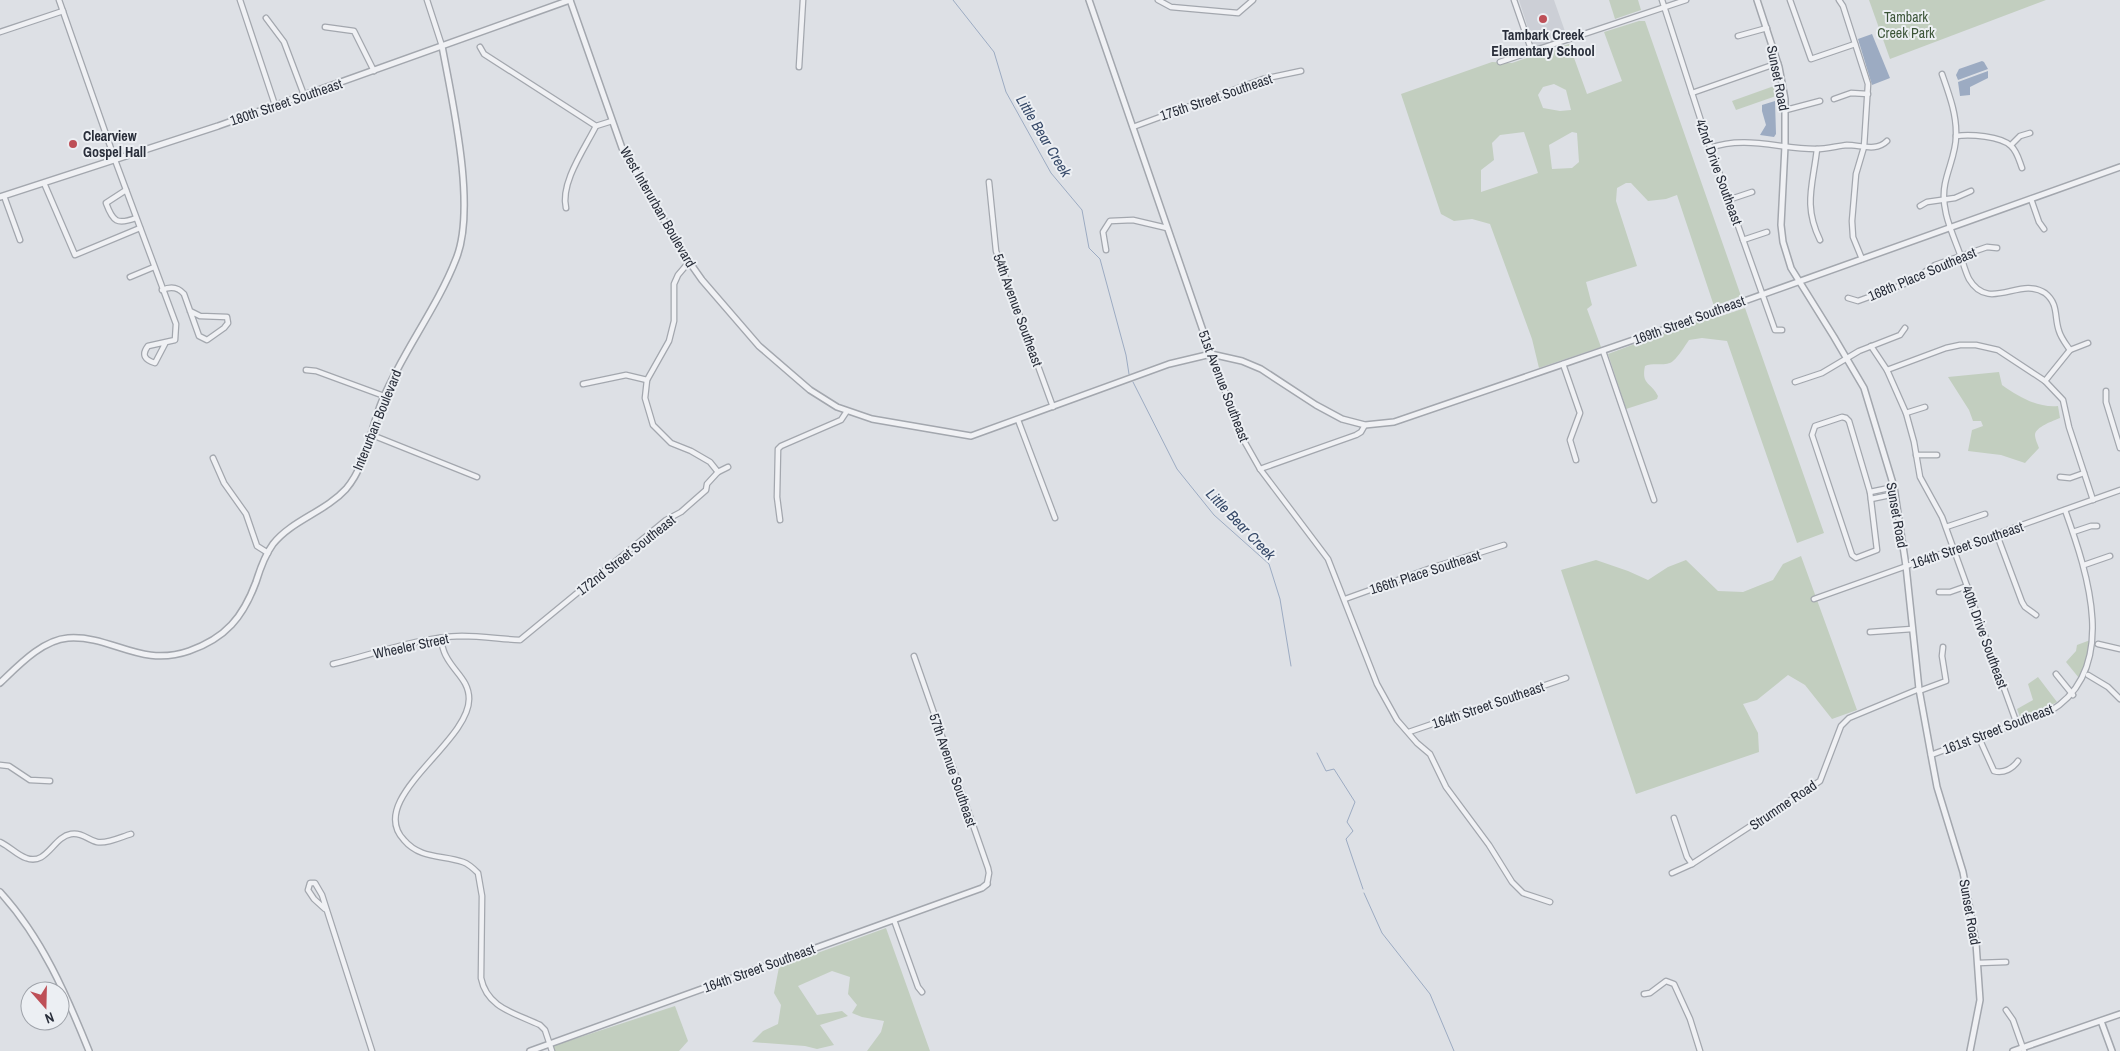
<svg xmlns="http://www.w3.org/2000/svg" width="2120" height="1051" font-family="'Archivo Narrow',sans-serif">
<rect width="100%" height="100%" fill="#dde0e5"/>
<path fill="#cccfd6" d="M 1519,0 L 1554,0 L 1567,37 L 1534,47 Z"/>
<g fill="#c2cebf" fill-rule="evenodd">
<path d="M 1609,0 L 1638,0 L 1641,10 L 1615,19 Z"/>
<path d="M 1869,0 L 2046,0 L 1890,59 Z"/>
<path d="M 1639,21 L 1645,21 L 1741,296 L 1714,306 L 1677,195 L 1666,199 L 1648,201 L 1631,183 L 1626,183 L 1617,188 L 1616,201 L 1637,266 L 1586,282 L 1592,305 L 1587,309 L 1601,347 L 1539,368 L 1532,339 L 1490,224 L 1472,219 L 1454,221 L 1441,214 L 1401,94 L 1492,62 L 1512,63 L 1572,43 L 1573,55 L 1587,94 L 1622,81 L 1604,32 ZM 1554,84 L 1566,90 L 1571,110 L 1560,111 L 1543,108 L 1538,95 L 1543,87 ZM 1524,132 L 1538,173 L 1481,192 L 1481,170 L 1494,160 L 1492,143 L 1500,135 ZM 1572,132 L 1577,133 L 1579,162 L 1572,168 L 1552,169 L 1549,145 Z"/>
<path d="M 1774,86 L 1776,96 L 1736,110 L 1732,101 Z"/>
<path d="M 1745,308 L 1824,533 L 1797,543 L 1727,341 L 1702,338 L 1689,340 C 1684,347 1679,356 1673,361 C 1667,367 1653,362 1645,366 C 1641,385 1651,382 1658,396 L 1657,399 L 1626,409 L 1608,354 L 1715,314 L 1718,317 Z"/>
<path d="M 1999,372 L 2002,385 C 2019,397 2038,408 2058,406 L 2060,418 C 2053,421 2035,427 2035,435 C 2035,439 2038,445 2039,448 L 2025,463 L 2001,455 L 1968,451 L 1972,430 L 1983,426 L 1981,421 L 1973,421 L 1969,410 L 1948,377 Z"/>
<path d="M 1801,556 L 1857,710 L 1832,719 L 1805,685 L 1788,675 L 1757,700 L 1743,704 L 1758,733 L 1759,752 L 1636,794 L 1561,570 L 1596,560 L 1628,571 L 1648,580 L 1668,567 L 1686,560 L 1718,591 L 1743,592 L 1773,580 L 1783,564 Z"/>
<path d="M 2093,639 L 2085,669 L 2079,678 L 2066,662 L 2076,651 L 2077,645 Z"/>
<path d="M 2038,677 L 2057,702 L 2041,710 L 2020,717 L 2017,709 L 2033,700 L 2028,684 Z"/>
<path d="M 886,928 L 930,1051 L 867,1051 L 881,1032 L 884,1021 L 862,1017 L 852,1013 L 857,1005 L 848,994 L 850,977 L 832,971 L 798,986 L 817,1015 L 842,1011 L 848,1016 L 820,1025 L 834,1045 L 817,1049 L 805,1046 L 752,1042 L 763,1031 L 778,1024 L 781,1005 L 774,993 L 779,967 Z"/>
<path d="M 675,1006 L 688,1041 L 679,1051 L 555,1051 L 553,1046 Z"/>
</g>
<g fill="#9cabc2">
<path d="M 1872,34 L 1890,78 L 1872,85 L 1858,39 Z"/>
<path d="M 1982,61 L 1984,62 L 1988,69 L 1958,80 L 1956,75 L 1959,69 Z"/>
<path d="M 1988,71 L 1988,78 L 1970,87 L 1970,95 L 1960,96 L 1958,82 Z"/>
<path d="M 1775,101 L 1776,134 L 1774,137 L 1760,135 L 1766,125 L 1762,111 L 1762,105 Z"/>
</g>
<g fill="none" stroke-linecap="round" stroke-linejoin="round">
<g stroke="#9cabc2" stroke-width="1">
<path d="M 953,0 L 994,52 L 1006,92 L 1051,173 L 1082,210 L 1089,248 L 1100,259 L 1126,355 L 1129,374"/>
<path d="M 1133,382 L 1177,469 L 1214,515 L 1269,564 L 1280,599 L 1291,666"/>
<path d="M 1317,753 L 1326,771 L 1334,769 L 1355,802 L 1347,822 L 1353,831 L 1346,839 L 1363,889"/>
<path d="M 1364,893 L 1382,933 L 1430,994 L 1454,1051"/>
</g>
<defs>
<g id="minor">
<path d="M 59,0 L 115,160 L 176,324 L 175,340 L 166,342 L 155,363 C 145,360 141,355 148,346 L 166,342"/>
<path d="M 240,0 L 275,105"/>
<path d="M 427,0 L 442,46"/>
<path d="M 1158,0 L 1171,7 L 1238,13 L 1253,0"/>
<path d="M 1514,0 L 1532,52"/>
<path d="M 1662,0 L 1702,124 L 1775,330 L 1782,330"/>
<path d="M 1790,0 L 1811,59 L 1855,44"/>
<path d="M 1839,0 L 1843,6 L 1868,84 L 1864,147 L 1856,174 L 1852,221 L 1853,237 L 1862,259"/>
<path d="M 266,18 L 284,42 L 304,95"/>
<path d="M 325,27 L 354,31 L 374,71"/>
<path d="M 0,32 L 63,11"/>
<path d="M 1738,36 L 1767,28"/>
<path d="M 480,47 L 484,54 L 596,126 L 612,121"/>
<path d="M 1500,62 L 1686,0"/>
<path d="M 799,67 L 803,0"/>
<path d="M 1942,74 C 1949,94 1957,115 1956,136 C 1956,153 1948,168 1945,184 C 1940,208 1952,232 1960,254 C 1963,262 1965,271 1969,279 C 1989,313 2020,276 2045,293 C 2059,304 2054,317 2059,331 C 2061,338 2066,344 2070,350"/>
<path d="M 1692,93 L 1778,63"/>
<path d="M 1834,99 L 1851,93 L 1868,94"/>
<path d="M 1786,110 L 1820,101"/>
<path d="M 1133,127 L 1263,79 L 1301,71"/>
<path d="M 1956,136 C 1970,134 2001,136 2011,146 C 2017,151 2019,160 2022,168"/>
<path d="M 2011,145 L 2020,136 L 2030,133"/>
<path d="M 1710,148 C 1745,135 1780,149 1816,149 C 1827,149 1837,146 1847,145 C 1861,145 1876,152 1887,141"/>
<path d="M 1817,149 C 1813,185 1803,205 1820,240"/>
<path d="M 989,182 L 996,251 L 1053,407"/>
<path d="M 44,183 L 75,255 L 140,228"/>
<path d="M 126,190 L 106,203 C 113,222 117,225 136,218"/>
<path d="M 4,196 L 20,240"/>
<path d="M 2031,199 L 2039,222 L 2044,229"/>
<path d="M 1728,200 L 1752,192"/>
<path d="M 1920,206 L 1927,202 L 1955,198 L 1971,191"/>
<path d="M 566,208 C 560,183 585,148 596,126"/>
<path d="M 1743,240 L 1767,232"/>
<path d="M 1106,250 L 1103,232 L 1110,221 L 1133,220 L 1167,228"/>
<path d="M 689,262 L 678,275 L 674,284 L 674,321 L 669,341 L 647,380 L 645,398 L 653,425 L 671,443 L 691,451 L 710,462 L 718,472"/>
<path d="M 130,277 L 154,267"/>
<path d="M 162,290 C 171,286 178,287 184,294 L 199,336 L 207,340 L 224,328 L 228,323 L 227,317 L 200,316 L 190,311"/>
<path d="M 1848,298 L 1858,301 L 1910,282 L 1935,265 L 1987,247 L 1997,248"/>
<path d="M 1871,346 L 1887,370 L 1906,413 L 1914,442 L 1920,477 L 1942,517 L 2017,724"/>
<path d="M 1603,351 L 1654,500"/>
<path d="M 1211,354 L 1243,439 L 1260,469 L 1328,559 L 1377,684 L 1397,720 L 1417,743 L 1430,754 L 1446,787 L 1489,845 L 1512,882 L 1523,893 L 1550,902"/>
<path d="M 1563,364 L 1580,413 L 1570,440 L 1576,460"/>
<path d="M 306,370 L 316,371 L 384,396"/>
<path d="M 1887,370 L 1946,348 L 1960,345 L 1976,345 L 1998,350 L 2045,381 L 2063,400 L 2069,427 L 2093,500"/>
<path d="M 2045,381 L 2070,350 L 2088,343"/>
<path d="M 1795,382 L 1822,373 L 1859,351 L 1900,335 L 1905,328"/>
<path d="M 583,384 L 626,375 L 647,380"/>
<path d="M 2106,391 L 2106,402 L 2120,448"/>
<path d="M 1906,413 L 1925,407"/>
<path d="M 1842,417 L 1846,418 L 1849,421 L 1870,492 L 1877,550 L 1856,558 L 1852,555 L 1812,435 L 1815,426 Z"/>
<path d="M 1018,420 L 1055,518"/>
<path d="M 372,435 L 477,477"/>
<path d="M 1916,455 L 1937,455"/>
<path d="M 213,458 L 224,483 L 246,514 L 257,546 L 268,553"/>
<path d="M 1260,469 L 1356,435 L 1361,432 L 1365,425"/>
<path d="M 2060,477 L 2070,478 L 2084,473"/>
<path d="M 1870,492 L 1894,487"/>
<path d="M 1871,499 L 1895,494"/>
<path d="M 780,520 L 777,497 L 778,449 L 781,446 L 841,420 L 847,411"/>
<path d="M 1946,527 L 1985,514"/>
<path d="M 2073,532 L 2091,526 L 2097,526"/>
<path d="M 1997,535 L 2022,602 L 2025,607 L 2036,615"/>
<path d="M 2084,565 L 2110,556"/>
<path d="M 1939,592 L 1950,592 L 1967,586"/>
<path d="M 1345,599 L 1431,568 L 1504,545"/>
<path d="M 1814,599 L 2120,490"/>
<path d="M 1870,632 L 1912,629"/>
<path d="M 440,638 C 442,644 443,651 446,656 C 454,672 469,680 469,699 C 469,743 365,799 404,840 C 420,859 442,855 463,862 C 469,864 474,869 478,873 L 482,896 L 481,978 C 487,1008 515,1013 540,1025 L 545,1030 L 552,1051"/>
<path d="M 2098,644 L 2120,649"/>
<path d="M 914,656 L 988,868 L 989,873 L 987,884"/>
<path d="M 333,664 C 375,654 418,637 462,636 C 481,636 501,639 520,640 L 666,520 L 681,512 L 706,490 L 707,484 L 718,472 L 728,467"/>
<path d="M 2056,674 L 2073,695"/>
<path d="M 2088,675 L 2108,687 L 2120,699"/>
<path d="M 1919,691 L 1946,681 L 1942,656 L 1943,647"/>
<path d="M 1409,732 L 1566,678"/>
<path d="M 1979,738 L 1994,771 C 2004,774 2013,768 2018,761"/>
<path d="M 1931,755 C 1957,745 1983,736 2010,726 C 2023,722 2037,718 2049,712 C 2120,670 2088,574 2065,510"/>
<path d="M 0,765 L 9,766 L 30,780 L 50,781"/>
<path d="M 1674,818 L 1687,857 L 1692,864"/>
<path d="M 0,842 C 9,846 17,855 26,858 C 47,866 53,837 71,834 C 82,832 88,840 97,842 C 107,844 121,837 131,834"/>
<path d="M 1672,873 L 1692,864 L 1820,781 L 1841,726 L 1849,718 L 1919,689"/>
<path d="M 325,909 L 314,899 L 308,890 L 310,883 L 315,883 L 322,895 L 372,1051"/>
<path d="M 894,920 L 918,987 L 922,992"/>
<path d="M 1978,963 L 2006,962"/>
<path d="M 1644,994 L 1650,993 L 1666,981 L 1674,984 L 1690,1019 L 1700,1051"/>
<path d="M 2006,1010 L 2013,1020 L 2024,1051"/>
</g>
<g id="tertiary">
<path d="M 570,0 L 622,148 L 683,253 L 702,280 L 759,346 L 810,390 L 837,407 L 872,419 L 971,436 L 1169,364 L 1211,354 L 1242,361 L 1261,369 L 1316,405 L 1342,419 L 1365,425 L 1394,422 L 1680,324 L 2120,167"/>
<path d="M 1089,0 L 1211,354"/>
<path d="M 1757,0 L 1779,67 L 1785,99 L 1785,146 L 1781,225 L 1783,242 L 1791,268 L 1834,337 L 1864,388 L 1894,487 L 1906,566 L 1919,689 L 1931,755 L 1937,787 L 1963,872 L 1976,943 L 1980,1000 L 1970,1051"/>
<path d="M 0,197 L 218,126 L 570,0"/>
<path d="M 0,683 C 18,666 42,640 68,638 C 112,635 140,668 189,651 C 226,638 243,617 256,582 C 260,569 265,555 273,544 C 292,520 325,512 346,489 C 367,464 370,430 382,401 C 403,351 437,308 456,259 C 477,208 452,100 442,46"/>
<path d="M 0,892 C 42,938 66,994 89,1051"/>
<path d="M 2101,1021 L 2112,1051"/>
<path d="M 530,1051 L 982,888 L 987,884"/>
<path d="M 2013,1051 L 2120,1014"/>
</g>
</defs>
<use href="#minor" stroke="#a3a7ae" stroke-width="7"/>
<use href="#tertiary" stroke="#a3a7ae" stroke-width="8"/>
<use href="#minor" stroke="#f0f1f4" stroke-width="4.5"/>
<use href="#tertiary" stroke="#f0f1f4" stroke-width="5"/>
</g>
<g fill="#be4f57" stroke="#eceff3" stroke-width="2">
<circle cx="1543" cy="19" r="5"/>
<circle cx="73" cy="144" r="5"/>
</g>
<g text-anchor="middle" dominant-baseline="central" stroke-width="4" stroke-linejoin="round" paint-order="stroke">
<g font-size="14" fill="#3b5437" stroke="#eceff3">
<text x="1906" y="17">Tambark<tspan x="1906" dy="16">Creek Park</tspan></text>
</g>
<g font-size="14" font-weight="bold" fill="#292e3a" stroke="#eceff3">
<text x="1543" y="35">Tambark Creek<tspan x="1543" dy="16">Elementary School</tspan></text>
<text x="83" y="136" text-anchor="start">Clearview<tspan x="83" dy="16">Gospel Hall</tspan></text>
</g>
<g font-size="14" fill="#292e3a" stroke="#eceff3">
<text transform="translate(1778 78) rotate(79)">Sunset Road</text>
<text transform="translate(1216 97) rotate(-19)">175th Street Southeast</text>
<text transform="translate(286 102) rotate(-19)">180th Street Southeast</text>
<text transform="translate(1719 172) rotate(70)">42nd Drive Southeast</text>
<text transform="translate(658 207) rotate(60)">West Interurban Boulevard</text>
<text transform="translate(1922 274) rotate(-23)">168th Place Southeast</text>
<text transform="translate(1018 310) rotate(70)">54th Avenue Southeast</text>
<text transform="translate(1689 320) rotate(-20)">169th Street Southeast</text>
<text transform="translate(1224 386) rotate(69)">51st Avenue Southeast</text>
<text transform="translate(377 420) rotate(-68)">Interurban Boulevard</text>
<text transform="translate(1897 515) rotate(80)">Sunset Road</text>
<text transform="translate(1967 545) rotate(-19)">164th Street Southeast</text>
<text transform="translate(626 555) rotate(-38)">172nd Street Southeast</text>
<text transform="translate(1425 572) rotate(-18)">166th Place Southeast</text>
<text transform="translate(1985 637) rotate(70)">40th Drive Southeast</text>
<text transform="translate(411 646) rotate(-12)">Wheeler Street</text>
<text transform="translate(1488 705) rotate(-19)">164th Street Southeast</text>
<text transform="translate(1998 729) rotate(-21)">161st Street Southeast</text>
<text transform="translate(953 770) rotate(71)">57th Avenue Southeast</text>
<text transform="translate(1783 805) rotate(-34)">Strumme Road</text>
<text transform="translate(1970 912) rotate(80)">Sunset Road</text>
<text transform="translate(759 968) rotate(-20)">164th Street Southeast</text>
</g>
<g font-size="15" font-style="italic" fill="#374a69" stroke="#eceff3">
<text transform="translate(1044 136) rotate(59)">Little Bear Creek</text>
<text transform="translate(1241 524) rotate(46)">Little Bear Creek</text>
</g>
</g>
<g transform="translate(45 1006) rotate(160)"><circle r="24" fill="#eceff3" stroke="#9ea2a9"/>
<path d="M0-4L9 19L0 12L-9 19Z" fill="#be4f57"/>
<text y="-8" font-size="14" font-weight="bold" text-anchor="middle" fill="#292e3a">N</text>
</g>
</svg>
